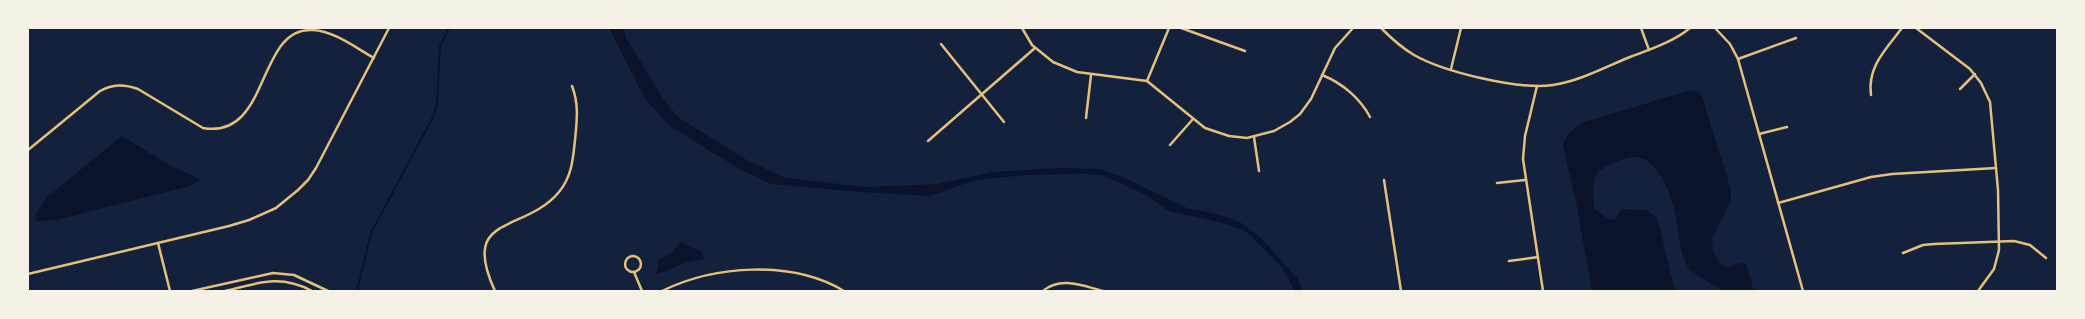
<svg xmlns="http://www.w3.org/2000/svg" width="2085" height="319" font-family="Lato,sans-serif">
<rect width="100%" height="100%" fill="#14213d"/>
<g fill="#0b132b">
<path d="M 609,28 L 624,28 L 626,38 L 664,100 L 679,118 L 747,160 L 786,178 L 866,187 L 937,184 L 992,172 L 1057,168 L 1099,169 L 1121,176 L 1187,208 L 1217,214 L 1240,222 L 1261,238 L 1297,278 L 1303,291 L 1295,291 L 1282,268 L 1251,236 L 1243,230 L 1219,222 L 1168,211 L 1146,195 L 1104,176 L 1087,174 L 1026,175 L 976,180 L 930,196 L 860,192 L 771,184 L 739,169 L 670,126 L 645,99 Z"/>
<path d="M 1691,90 L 1699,92 L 1702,96 L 1731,190 L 1731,201 L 1712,239 L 1713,251 L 1721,265 L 1728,268 L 1741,262 L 1746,264 L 1754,291 C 1745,291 1734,293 1724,291 C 1721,290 1691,272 1689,269 C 1678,251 1680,232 1675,213 C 1671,195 1658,157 1635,157 C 1624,157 1614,163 1604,168 C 1589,175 1594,196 1594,209 C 1602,212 1606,220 1615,220 L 1621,209 L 1646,210 L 1657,217 L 1675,291 L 1592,291 L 1577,207 L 1563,145 C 1566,134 1573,130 1581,123 Z"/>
<path d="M 122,136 L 171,166 L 200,179 L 199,181 L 190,186 L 56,220 L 36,221 L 35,215 L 47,197 Z"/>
<path d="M 681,242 L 702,252 L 704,259 L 691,261 L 655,275 L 658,266 L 657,261 L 671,253 Z"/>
</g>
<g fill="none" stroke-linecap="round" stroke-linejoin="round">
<path stroke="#0b132b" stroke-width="2" d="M 357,291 L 371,233 L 434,115 L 437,102 L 440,46 L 449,28"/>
<g stroke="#e5c07b" stroke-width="2.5">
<path d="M 1022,28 L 1032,45 L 1053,62 L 1077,72 L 1147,81 L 1205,128 L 1229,136 L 1247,138 L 1274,131 L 1290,122 L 1300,114 L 1311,99 L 1335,48 L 1353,28"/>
<path d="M 1181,28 L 1245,51"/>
<path d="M 1381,28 C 1391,38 1402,48 1414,55 C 1444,72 1518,90 1553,85 C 1580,81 1605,67 1630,57 C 1651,49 1673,42 1690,28"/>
<path d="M 1641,28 L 1649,50"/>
<path d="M 1715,28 L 1730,44 L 1738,59 L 1803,291"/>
<path d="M 1916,28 L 1970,69 L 1981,83 L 1990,102 L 1998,190 L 1999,250 L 1994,269 L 1978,291"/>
<path d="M 941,44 L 1004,122"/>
<path d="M 1738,59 L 1796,38"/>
<path d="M 1451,69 L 1461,28"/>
<path d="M 1322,75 C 1342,83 1360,98 1370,117"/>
<path d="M 1147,81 L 1169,28"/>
<path d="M 1537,86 L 1525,136 L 1523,159 L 1543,291"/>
<path d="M 1960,89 L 1975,74"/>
<path d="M 1871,95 C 1867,67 1886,49 1902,28"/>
<path d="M 1086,118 L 1091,75"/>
<path d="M 1759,134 L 1787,127"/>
<path d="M 1254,137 L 1259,171"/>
<path d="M 928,141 L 1035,48"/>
<path d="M 1170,145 L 1193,119"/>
<path d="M 28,150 L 100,91 C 113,84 124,84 138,89 L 203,128 C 271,140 256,26 313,30 C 334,31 356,48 374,58"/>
<path d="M 1384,180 L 1401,291"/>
<path d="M 1497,183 L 1525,180"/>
<path d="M 1778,203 L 1871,177 L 1892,174 L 1996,168"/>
<path d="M 158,243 L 170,291"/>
<path d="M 1903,253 L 1923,245 L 1934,244 L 2014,241 L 2030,245 L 2046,258"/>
<circle cx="633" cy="264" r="8"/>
<path d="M 1509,261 L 1538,257"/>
<path d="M 634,272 L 642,291"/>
<path d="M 28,274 L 229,226 L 249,220 L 276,208 L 298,190 L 308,180 L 316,168 L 389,28"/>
<path d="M 192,291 L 273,273 L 294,275 L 328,291"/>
<path d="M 225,291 C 258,283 280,274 312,291"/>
<path d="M 495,291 C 459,213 524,234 559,192 C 572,176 573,159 575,140 C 577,120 579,104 572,86"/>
<path d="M 662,291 C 715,265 792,260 844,291"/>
<path d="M 1043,291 C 1061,276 1083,286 1103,291"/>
</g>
</g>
<rect width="2085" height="319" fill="none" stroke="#f6f1e7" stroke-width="58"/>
</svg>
